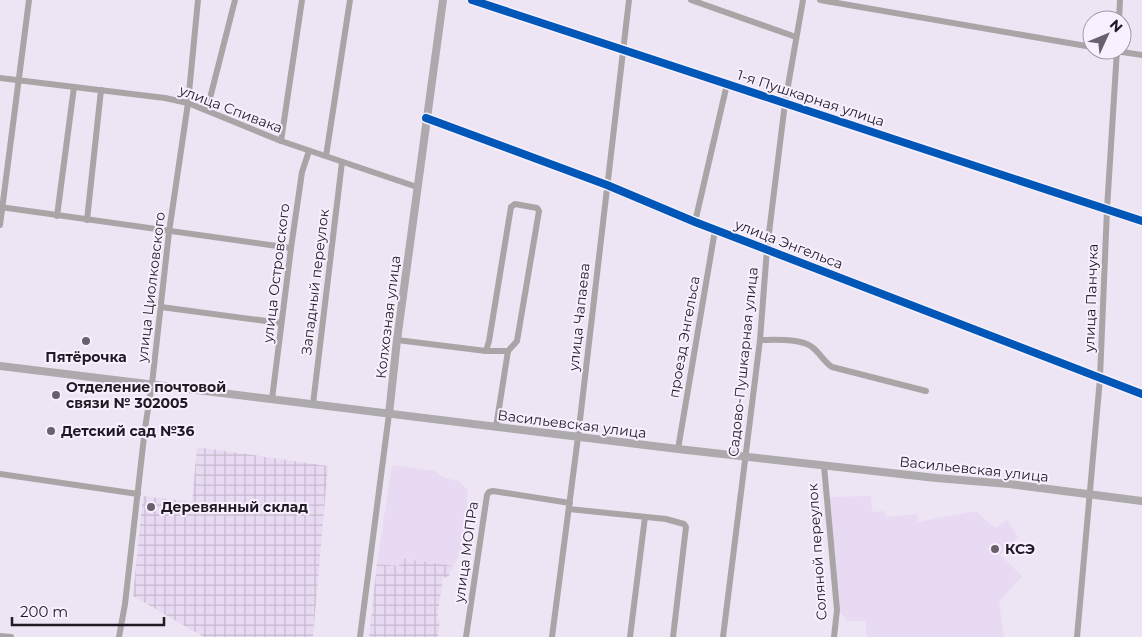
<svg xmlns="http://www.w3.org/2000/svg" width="1142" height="637" font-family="Montserrat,sans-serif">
<defs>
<pattern id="industrial-grid" width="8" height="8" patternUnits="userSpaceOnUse" patternTransform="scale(1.25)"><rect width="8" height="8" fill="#e8daf2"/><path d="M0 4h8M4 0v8" fill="none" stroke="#c7bacf"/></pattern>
</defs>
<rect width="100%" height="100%" fill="#ede5f3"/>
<g fill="#e8daf2">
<path d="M 392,465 L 435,471 L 444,478 L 459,481 L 468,491 L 463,546 L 454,566 L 401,558 L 399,566 L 377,564 Z"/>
<path d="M 871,496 L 872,512 L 884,511 L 886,517 L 917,514 L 918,522 L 976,511 L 995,528 L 1007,520 L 1018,537 L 1000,555 L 1022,576 L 999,602 L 1004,637 L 867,637 L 865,621 L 848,621 L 839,611 L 828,497 Z"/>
</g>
<g fill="url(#industrial-grid)">
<path d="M 197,447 L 328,466 L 313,637 L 204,637 L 133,596 L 143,496 L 192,502 Z"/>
<path d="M 400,558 L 454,566 L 453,570 L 450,571 L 449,578 L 443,577 L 437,619 L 440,620 L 438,637 L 369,637 L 377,564 L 399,566 Z"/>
</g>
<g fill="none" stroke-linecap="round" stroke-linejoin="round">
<g stroke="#a9a5a7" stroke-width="6">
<path d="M 472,0 L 1142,221"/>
<path d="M 691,0 L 796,37"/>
<path d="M 820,0 L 1092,47"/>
<path d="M 1119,20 L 1120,0"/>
<path d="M 1109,50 L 1142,55"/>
<path d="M 0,78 L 165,98 L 188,103 L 281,141 L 417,187"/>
<path d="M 207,110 L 235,0"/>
<path d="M 426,118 L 607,185 L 695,222 L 1142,394"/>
<path d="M 281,141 L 302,0"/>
<path d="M 326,156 L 350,0"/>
<path d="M 0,207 L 291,248"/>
<path d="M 57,216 L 74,87"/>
<path d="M 87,220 L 101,90"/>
<path d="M 695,222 L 727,84"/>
<path d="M 0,225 L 29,0"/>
<path d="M 161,307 L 281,323"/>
<path d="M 397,340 L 486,351 L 489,341 L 511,207 L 515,204 L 537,208 L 539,211 L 517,341 L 508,351 L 496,427"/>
<path d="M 760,340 C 774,340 801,338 812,347 C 820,353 824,362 832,367 L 926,391"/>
<path d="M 486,351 L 508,351"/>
<path d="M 272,399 L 291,248 L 302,172 L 309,151"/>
<path d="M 313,404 L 342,162"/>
<path d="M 678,449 L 715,230"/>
<path d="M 824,466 L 837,610 L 834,637"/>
<path d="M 0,474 L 138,494"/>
<path d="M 569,509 L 666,519 L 684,524 L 686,527 L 673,637"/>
<path d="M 0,636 L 11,637"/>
<path d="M 119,637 L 125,604 L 145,428 L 152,384 L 169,232 L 188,103 L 198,0"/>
<path d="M 360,637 L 389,414"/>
<path d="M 466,637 L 487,495 L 489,492 L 493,491 L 570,503"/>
<path d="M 552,637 L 578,437 L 629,0"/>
<path d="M 630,637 L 645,517"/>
<path d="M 723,637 L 760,340 L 767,249 L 785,103 L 803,0"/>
<path d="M 1077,637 L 1100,378 L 1107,209 L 1117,50"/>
</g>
<g stroke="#ada9ac" stroke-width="8">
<path d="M 0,366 L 678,449 L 936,478 L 1009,484 L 1142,501"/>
<path d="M 389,414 L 397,340 L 443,0"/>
</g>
<defs>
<g id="cycleway">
<path d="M 472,0 L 1142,221"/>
<path d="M 426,118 L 607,185 L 695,222 L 1142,394"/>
</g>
</defs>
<use href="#cycleway" stroke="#f8efff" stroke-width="11"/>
<use href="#cycleway" stroke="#0057b8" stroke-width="8"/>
</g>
<g fill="#68616c" stroke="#f8efff" stroke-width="2">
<circle cx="86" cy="341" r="5"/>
<circle cx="56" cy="395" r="5"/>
<circle cx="51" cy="431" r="5"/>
<circle cx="151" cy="507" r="5"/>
<circle cx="995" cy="549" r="5"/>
</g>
<g text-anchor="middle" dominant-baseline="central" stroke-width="4" stroke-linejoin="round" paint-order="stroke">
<g font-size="14" fill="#201a23" stroke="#f8efff">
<text transform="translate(811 98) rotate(18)">1-я Пушкарная улица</text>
<text transform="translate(231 109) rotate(21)">улица Спивака</text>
<text transform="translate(789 244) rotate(21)">улица Энгельса</text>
<text transform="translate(276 273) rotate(-83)">улица Островского</text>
<text transform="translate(315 282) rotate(-83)">Западный переулок</text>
<text transform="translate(151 287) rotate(-83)">улица Циолковского</text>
<text transform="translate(1091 298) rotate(-88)">улица Панчука</text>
<text transform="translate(388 317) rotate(-83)">Колхозная улица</text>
<text transform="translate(579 317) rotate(-84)">улица Чапаева</text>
<text transform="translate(684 337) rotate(-80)">проезд Энгельса</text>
<text transform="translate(743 362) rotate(-84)">Садово-Пушкарная улица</text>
<text transform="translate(572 424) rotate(7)">Васильевская улица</text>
<text transform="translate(974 469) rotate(6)">Васильевская улица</text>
<text transform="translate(466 552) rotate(-82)">улица МОПРа</text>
<text transform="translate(817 552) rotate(-94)">Соляной переулок</text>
</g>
<g font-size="14" font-weight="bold" fill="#201a23" stroke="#f8efff" text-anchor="start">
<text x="86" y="357" text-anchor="middle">Пятёрочка</text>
<text x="66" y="387">Отделение почтовой<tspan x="66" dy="16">связи № 302005</tspan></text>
<text x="61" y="431">Детский сад №36</text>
<text x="161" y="507">Деревянный склад</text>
<text x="1005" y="549">КСЭ</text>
</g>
</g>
<g transform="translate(1107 35) rotate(46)"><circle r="24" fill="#f8efff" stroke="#a29aa7"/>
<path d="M0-4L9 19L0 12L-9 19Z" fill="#68616c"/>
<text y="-8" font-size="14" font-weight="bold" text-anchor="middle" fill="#201a23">N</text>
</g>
<path d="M12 617v8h152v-8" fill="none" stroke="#201a23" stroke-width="2.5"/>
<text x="20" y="617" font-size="15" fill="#201a23" stroke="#f8efff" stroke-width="4" paint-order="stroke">200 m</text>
</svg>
